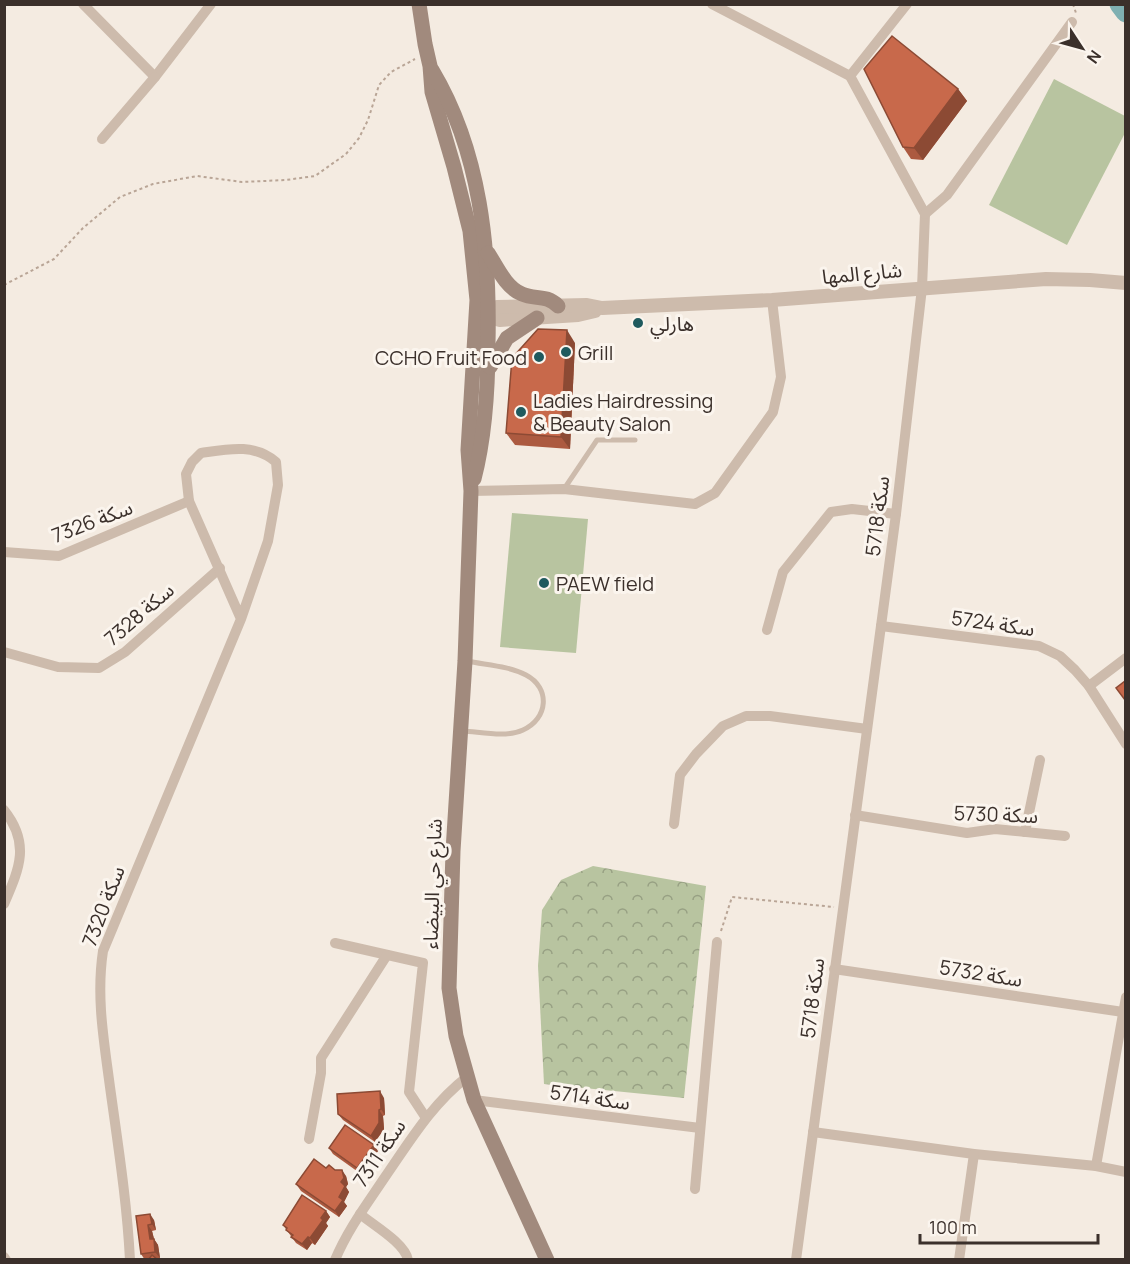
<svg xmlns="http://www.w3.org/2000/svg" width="1130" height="1264" font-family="Manrope,'Noto Sans Arabic',sans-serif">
<defs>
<pattern id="forest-crowns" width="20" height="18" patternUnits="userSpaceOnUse" patternTransform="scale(1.5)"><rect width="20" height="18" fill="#b8c4a0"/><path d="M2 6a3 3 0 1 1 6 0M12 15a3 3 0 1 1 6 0" fill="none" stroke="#97a083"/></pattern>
</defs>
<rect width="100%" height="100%" fill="#f4ebe1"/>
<path fill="url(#forest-crowns)" d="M 593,866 L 706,886 L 684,1098 L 544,1084 L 538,966 L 542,910 L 561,880 Z"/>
<g fill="#b8c4a0">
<path d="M 1054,79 L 1125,116 L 1125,133 L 1067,245 L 989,205 Z"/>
<path d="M 512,513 L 588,519 L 576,653 L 500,647 Z"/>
</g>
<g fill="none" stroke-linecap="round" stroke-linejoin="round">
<path stroke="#7fb0b2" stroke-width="21" d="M 1120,4 L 1126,12"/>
<g stroke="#b9a596" stroke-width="2" stroke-dasharray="3 3" stroke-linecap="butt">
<path d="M 1073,4 L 1076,13"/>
<path d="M 4,285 L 54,259 L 83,228 L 120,197 L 153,184 L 197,176 L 242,182 L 286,180 L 315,176 L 346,154 L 359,138 L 368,120 L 379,85 L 391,72 L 415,59"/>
<path d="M 721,931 L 732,897 L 834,907"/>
</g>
<g stroke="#cdbbac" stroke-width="5">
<path d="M 564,489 L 597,440 L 635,440"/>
<path d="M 463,731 C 481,732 506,738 523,730 C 548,719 551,688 526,675 C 509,666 486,665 467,661"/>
</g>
<g stroke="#cdbbac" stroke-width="10">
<path d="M 83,4 L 155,77 L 211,4"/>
<path d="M 712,4 L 850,76 L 925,214 L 922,288 L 896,514 L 796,1260"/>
<path d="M 850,76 L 907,4"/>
<path d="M 102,139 L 155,77"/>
<path d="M 925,214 L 947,195 L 1072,22"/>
<path d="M 471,491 L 564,489 L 695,504 L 715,493 L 773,412 L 781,377 L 772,300"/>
<path d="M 4,552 L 59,556 L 189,501"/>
<path d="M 881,626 L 1039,646 L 1060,656 L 1075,670 L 1089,686 L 1126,744"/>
<path d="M 767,630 L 783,572 L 831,512 L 852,509 L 896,514"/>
<path d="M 4,652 L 58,667 L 99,668 L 125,652 L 220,568"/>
<path d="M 1089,686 L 1126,658"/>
<path d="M 4,810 C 31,844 19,869 4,904"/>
<path d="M 855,815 L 967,833 L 995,829 L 1065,836"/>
<path d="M 674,824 L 680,775 L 696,754 L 723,726 L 746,716 L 770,716 L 867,729"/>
<path d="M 1025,832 L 1040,760"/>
<path d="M 335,943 L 423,963 L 409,1092 L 426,1118"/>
<path d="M 834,969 L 1123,1012"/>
<path d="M 474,1100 L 700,1128"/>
<path d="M 813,1132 L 974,1154 L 1096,1166 L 1126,1172"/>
<path d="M 309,1139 L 321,1073 L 321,1058 L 387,955"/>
<path d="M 1096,1166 L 1126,997"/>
<path d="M 695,1189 L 717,942"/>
<path d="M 360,1214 C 373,1225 405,1243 408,1260"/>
<path d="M 4,1257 L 6,1260"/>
<path d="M 130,1260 C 127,1202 118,1145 110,1087 C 104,1041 96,997 103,951 L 241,619 L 268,541 L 278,485 L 276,462 C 254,443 228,449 201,453 L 192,462 L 186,474 L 189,501 L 241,619"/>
<path d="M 335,1260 C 348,1229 367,1204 385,1177 C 410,1141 432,1104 467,1077"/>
<path d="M 959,1260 L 974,1154"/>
</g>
<g stroke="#cdbbac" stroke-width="14">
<path d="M 481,309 L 489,317 L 500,320 L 578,315 L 595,311"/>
<path d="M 480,316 L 497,307 L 587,305 L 602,308 L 772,300 L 1046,279 L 1090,280 L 1126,283"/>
</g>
<g stroke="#a18a7d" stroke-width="15">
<path d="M 419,4 L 425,44 L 430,66 L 432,92 L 454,167 L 470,231 L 477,300 L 468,450 L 471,491 L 465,661 L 453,851 L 449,988 L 456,1036 L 474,1100 L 547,1260"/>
<path d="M 432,70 C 481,152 490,250 488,344 C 488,389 485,436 474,479"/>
<path d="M 488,253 C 497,267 506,288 522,294 C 535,300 546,294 558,306"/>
<path d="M 490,367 L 507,338 L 537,318"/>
</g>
</g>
<g fill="#ac5a40">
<path d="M 958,89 L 967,101 L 923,160 L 911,159 L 903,147 Z"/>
<path d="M 575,343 L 570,449 L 515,445 L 506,433 Z"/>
<path d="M 384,1098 L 385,1115 L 383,1116 L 384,1129 L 375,1142 L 343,1120 L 338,1114 Z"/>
<path d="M 329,1148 L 378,1151 L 361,1174 L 333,1154 Z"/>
<path d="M 326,1168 L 346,1176 L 348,1184 L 346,1187 L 349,1192 L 344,1202 L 347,1206 L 339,1217 L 301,1191 L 296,1184 Z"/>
<path d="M 326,1211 L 330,1217 L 326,1223 L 328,1226 L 315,1245 L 312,1243 L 307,1250 L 296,1243 L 283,1225 Z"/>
<path d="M 136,1216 L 154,1220 L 156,1230 L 152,1231 L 154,1239 L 158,1245 L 160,1258 L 156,1258 L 158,1260 L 145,1260 L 141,1254 Z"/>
</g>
<g fill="#8c4a34">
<path d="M 958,89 L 967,101 L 923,160 L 914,148 Z"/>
<path d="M 567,330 L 575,343 L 570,449 L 561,437 Z"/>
<path d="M 380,1091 L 384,1098 L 385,1115 L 381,1109 Z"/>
<path d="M 379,1110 L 383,1116 L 384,1129 L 375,1142 L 371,1136 Z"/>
<path d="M 374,1145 L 378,1151 L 361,1174 L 357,1168 Z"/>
<path d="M 342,1170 L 346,1176 L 348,1184 L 346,1187 L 349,1192 L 344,1202 L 347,1206 L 339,1217 L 335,1211 L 339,1197 Z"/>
<path d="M 326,1211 L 330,1217 L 326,1223 L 328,1226 L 315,1245 L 310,1238 Z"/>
<path d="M 150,1214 L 154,1220 L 156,1230 L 152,1224 Z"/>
<path d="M 148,1225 L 152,1231 L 154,1239 L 158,1245 L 160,1258 L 155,1252 L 150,1239 Z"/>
<path d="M 308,1237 L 312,1243 L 307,1250 L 302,1244 Z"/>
</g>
<g fill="#c8694b" stroke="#8c4a34" stroke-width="1.5">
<path d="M 892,36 L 958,89 L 914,148 L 903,147 L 864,69 Z"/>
<path d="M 538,329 L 567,330 L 561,437 L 506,433 L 512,358 Z"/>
<path d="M 1125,681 L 1125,700 L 1116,688 Z"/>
<path d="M 380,1091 L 381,1109 L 379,1110 L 379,1123 L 371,1136 L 338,1114 L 337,1094 Z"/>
<path d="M 345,1125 L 374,1145 L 357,1168 L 329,1148 Z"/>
<path d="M 314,1159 L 326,1168 L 329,1165 L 335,1170 L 342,1170 L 344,1178 L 341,1182 L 345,1186 L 339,1197 L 343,1200 L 335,1211 L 296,1184 Z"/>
<path d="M 302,1195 L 326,1211 L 321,1218 L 323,1220 L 310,1238 L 308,1237 L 302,1244 L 291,1237 L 293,1235 L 286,1230 L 287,1228 L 283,1225 Z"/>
<path d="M 150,1214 L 152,1224 L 148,1225 L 150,1239 L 154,1239 L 155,1252 L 141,1254 L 136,1216 Z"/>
<path d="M 152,1255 L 158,1260 L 148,1260 Z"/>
</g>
<g fill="#1f5a5e" stroke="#fbf5ee" stroke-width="2">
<circle cx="638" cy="323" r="6"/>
<circle cx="566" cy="352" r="6"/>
<circle cx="539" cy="357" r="6"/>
<circle cx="521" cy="412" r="6"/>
<circle cx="544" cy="583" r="6"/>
</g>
<g text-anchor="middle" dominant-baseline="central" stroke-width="6" stroke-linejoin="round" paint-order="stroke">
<g font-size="20" fill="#3b302b" stroke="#fbf5ee">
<text transform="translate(862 273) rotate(-5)">شارع المها</text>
<text transform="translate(877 516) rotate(-83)">سكة 5718</text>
<text transform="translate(92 521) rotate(-21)">سكة 7326</text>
<text transform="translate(139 614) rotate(-41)">سكة 7328</text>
<text transform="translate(993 623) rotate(8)">سكة 5724</text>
<text transform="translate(996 814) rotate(2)">سكة 5730</text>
<text transform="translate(432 884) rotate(-88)">شارع حي البيضاء</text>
<text transform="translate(103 906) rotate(-69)">سكة 7320</text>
<text transform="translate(981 973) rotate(9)">سكة 5732</text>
<text transform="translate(812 998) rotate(-83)">سكة 5718</text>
<text transform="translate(590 1097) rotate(8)">سكة 5714</text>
<text transform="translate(379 1153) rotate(-56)">سكة 7311</text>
</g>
<g font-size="20" fill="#3b302b" stroke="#fbf5ee" text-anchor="start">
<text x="650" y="323">هارلي</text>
<text x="578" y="352">Grill</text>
<text x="527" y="357" text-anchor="end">CCHO Fruit Food</text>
<text x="533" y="400">Ladies Hairdressing<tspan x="533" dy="23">&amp; Beauty Salon</tspan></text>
<text x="556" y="583">PAEW field</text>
</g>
</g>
<rect width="1130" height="1264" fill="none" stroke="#3b302b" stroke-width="12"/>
<g transform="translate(1082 48) rotate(126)" stroke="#fbf5ee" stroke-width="4.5" paint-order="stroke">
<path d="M0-4.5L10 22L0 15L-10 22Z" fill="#3b302b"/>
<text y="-9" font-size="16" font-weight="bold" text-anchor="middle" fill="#3b302b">N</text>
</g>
<path d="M920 1234v9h178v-9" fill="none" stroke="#3b302b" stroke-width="3"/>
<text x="929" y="1234" font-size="18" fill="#3b302b" stroke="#fbf5ee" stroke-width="4.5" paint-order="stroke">100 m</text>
</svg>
